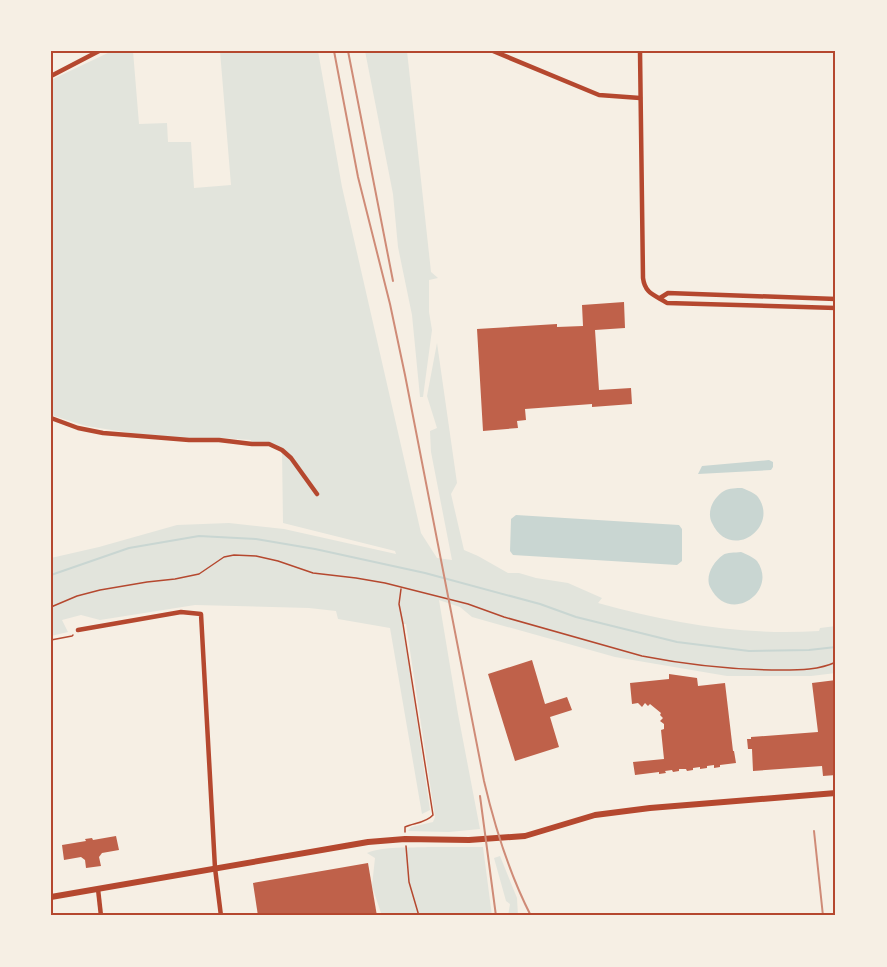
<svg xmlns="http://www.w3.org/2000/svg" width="887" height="967" font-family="Montserrat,sans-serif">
<rect width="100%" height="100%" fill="#f6efe4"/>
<g fill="#e2e4dc">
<path d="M 112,51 L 133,51 L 139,124 L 167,123 L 168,142 L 191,142 L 194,188 L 231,185 L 220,51 L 318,51 L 342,187 L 421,533 L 437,558 L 452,560 L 431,452 L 430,431 L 437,428 L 427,396 L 437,343 L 457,483 L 451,494 L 464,550 L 478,556 L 508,573 L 519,573 L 536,578 L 568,583 L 602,598 L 598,603 C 670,623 744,636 819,631 L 820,628 L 836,626 L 836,673 L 811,676 L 727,676 L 615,657 L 472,617 L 460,607 L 439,600 L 458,714 L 480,829 L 449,832 L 408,831 L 411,827 L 433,822 L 435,817 L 406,624 L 403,624 L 430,810 L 422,814 L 390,628 L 338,619 L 336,611 L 309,608 L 195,605 L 100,620 L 81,615 L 62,620 L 68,632 L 51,636 L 51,558 L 99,547 L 177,525 L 229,523 L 284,529 L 396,554 L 395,551 L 283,523 L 282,450 L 269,444 L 252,444 L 251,440 L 222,438 L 193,439 L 131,433 L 86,426 L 51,415 L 51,80 Z"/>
<path d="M 365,51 L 407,51 L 431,272 L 438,278 L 429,280 L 429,312 L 432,330 L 423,397 L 420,397 L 412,315 L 398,247 L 393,194 Z"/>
<path d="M 428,847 L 483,847 L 492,916 L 382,916 L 372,886 L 375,858 L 367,853 C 383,846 410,848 428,847 Z"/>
<path d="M 500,856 L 517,898 L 518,916 L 508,916 L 510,904 L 506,901 L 494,858 Z"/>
</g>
<g fill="#c9d6d2">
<path d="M 769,460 L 773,462 L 773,467 L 771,470 L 698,474 L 702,466 Z"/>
<path d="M 742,488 C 747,490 755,493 758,497 C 780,528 730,562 712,523 C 706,511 714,497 724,491 C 729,488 737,488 742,488 Z"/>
<path d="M 516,515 L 679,525 L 682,529 L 682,561 L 677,565 L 513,555 L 510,551 L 511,519 Z"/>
<path d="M 741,552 C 746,554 753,557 757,561 C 779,592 729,626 710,587 C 705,576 713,562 723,555 C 727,552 735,553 741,552 Z"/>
</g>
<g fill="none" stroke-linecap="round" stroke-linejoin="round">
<path stroke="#c9d6d2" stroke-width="2" d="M 51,575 L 129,548 L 199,536 L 256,539 L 315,549 L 425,573 L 540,604 L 576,617 L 677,642 L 749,651 L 809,650 L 836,647"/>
</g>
<g fill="#bf614a">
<path d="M 624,302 L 625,328 L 595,330 L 599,390 L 631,388 L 632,404 L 592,407 L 592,404 L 525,409 L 526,420 L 517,421 L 518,428 L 483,431 L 477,329 L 557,324 L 557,327 L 583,326 L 582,305 Z"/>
<path d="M 532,660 L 545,704 L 567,697 L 572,710 L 550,717 L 559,747 L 515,761 L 488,674 Z"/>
<path d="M 669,674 L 697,678 L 698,686 L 725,683 L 733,751 L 734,751 L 736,763 L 720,765 L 720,767 L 714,768 L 714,765 L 707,766 L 707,768 L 700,769 L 700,767 L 693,768 L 693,770 L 687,771 L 686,769 L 679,769 L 679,771 L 673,772 L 672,770 L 665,771 L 666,773 L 659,774 L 659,772 L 635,775 L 633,762 L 664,759 L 661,730 L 664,729 L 664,724 L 660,721 L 663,718 L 660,715 L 661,713 L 650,704 L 648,706 L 645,703 L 642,707 L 638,703 L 632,704 L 630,683 L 669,679 Z"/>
<path d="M 836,680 L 836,775 L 823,776 L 822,766 L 753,771 L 752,749 L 748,749 L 747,739 L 751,739 L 751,737 L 818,732 L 812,683 Z"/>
<path d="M 116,836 L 119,850 L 102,853 L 99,857 L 101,866 L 86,868 L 85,860 L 81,857 L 64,860 L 62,845 L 86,841 L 85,839 L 92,838 L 93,840 Z"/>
<path d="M 368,863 L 377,916 L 258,916 L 253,883 Z"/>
</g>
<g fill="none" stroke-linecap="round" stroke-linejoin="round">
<g stroke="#b5482f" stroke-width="1.5">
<path d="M 401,589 L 399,604 L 403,624 L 433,815 C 426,823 414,823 405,827 L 405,832"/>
<path d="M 51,607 L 77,596 L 100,590 L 147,582 L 175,579 L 199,574 L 224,557 L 234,555 L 256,556 L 278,561 L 313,573 L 356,578 L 385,583 L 468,604 L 504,617 L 642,656 C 688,665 734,670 781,670 C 800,670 819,670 836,662"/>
<path d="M 51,640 L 72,636 L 73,635"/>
<path d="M 406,846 L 409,882 L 419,916"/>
</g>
<g stroke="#b5482f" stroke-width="4.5">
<path d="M 493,51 L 599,95 L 640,98"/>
<path d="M 640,51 L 643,278 C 645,294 655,295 667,303 L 836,308"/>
<path d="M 51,76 L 99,51"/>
<path d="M 660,298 L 668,293 L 836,299"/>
<path d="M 51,418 L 78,428 L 103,433 L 189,440 L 219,440 L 252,444 L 269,444 L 282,450 L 291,458 L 317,494"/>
<path d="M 78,630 L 181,612 L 201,614 L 215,868 L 221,916"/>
<path d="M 98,889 L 101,916"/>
</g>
<path stroke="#b5482f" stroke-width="6" d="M 51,897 L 368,842 L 405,839 L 469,840 L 525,836 L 595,815 L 650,808 L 836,793"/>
<g stroke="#cf8b77" stroke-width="2">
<path d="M 334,51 L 358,177 L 390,304 L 405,375 L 484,781 C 495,828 509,873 531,916"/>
<path d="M 348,51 L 393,281"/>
<path d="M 480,796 L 496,916"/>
<path d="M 814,831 L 823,916"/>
</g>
</g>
<rect width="887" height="967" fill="none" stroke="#f6efe4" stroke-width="105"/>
<rect x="52" y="52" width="782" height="862" fill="none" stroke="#b5482f" stroke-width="2"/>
</svg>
